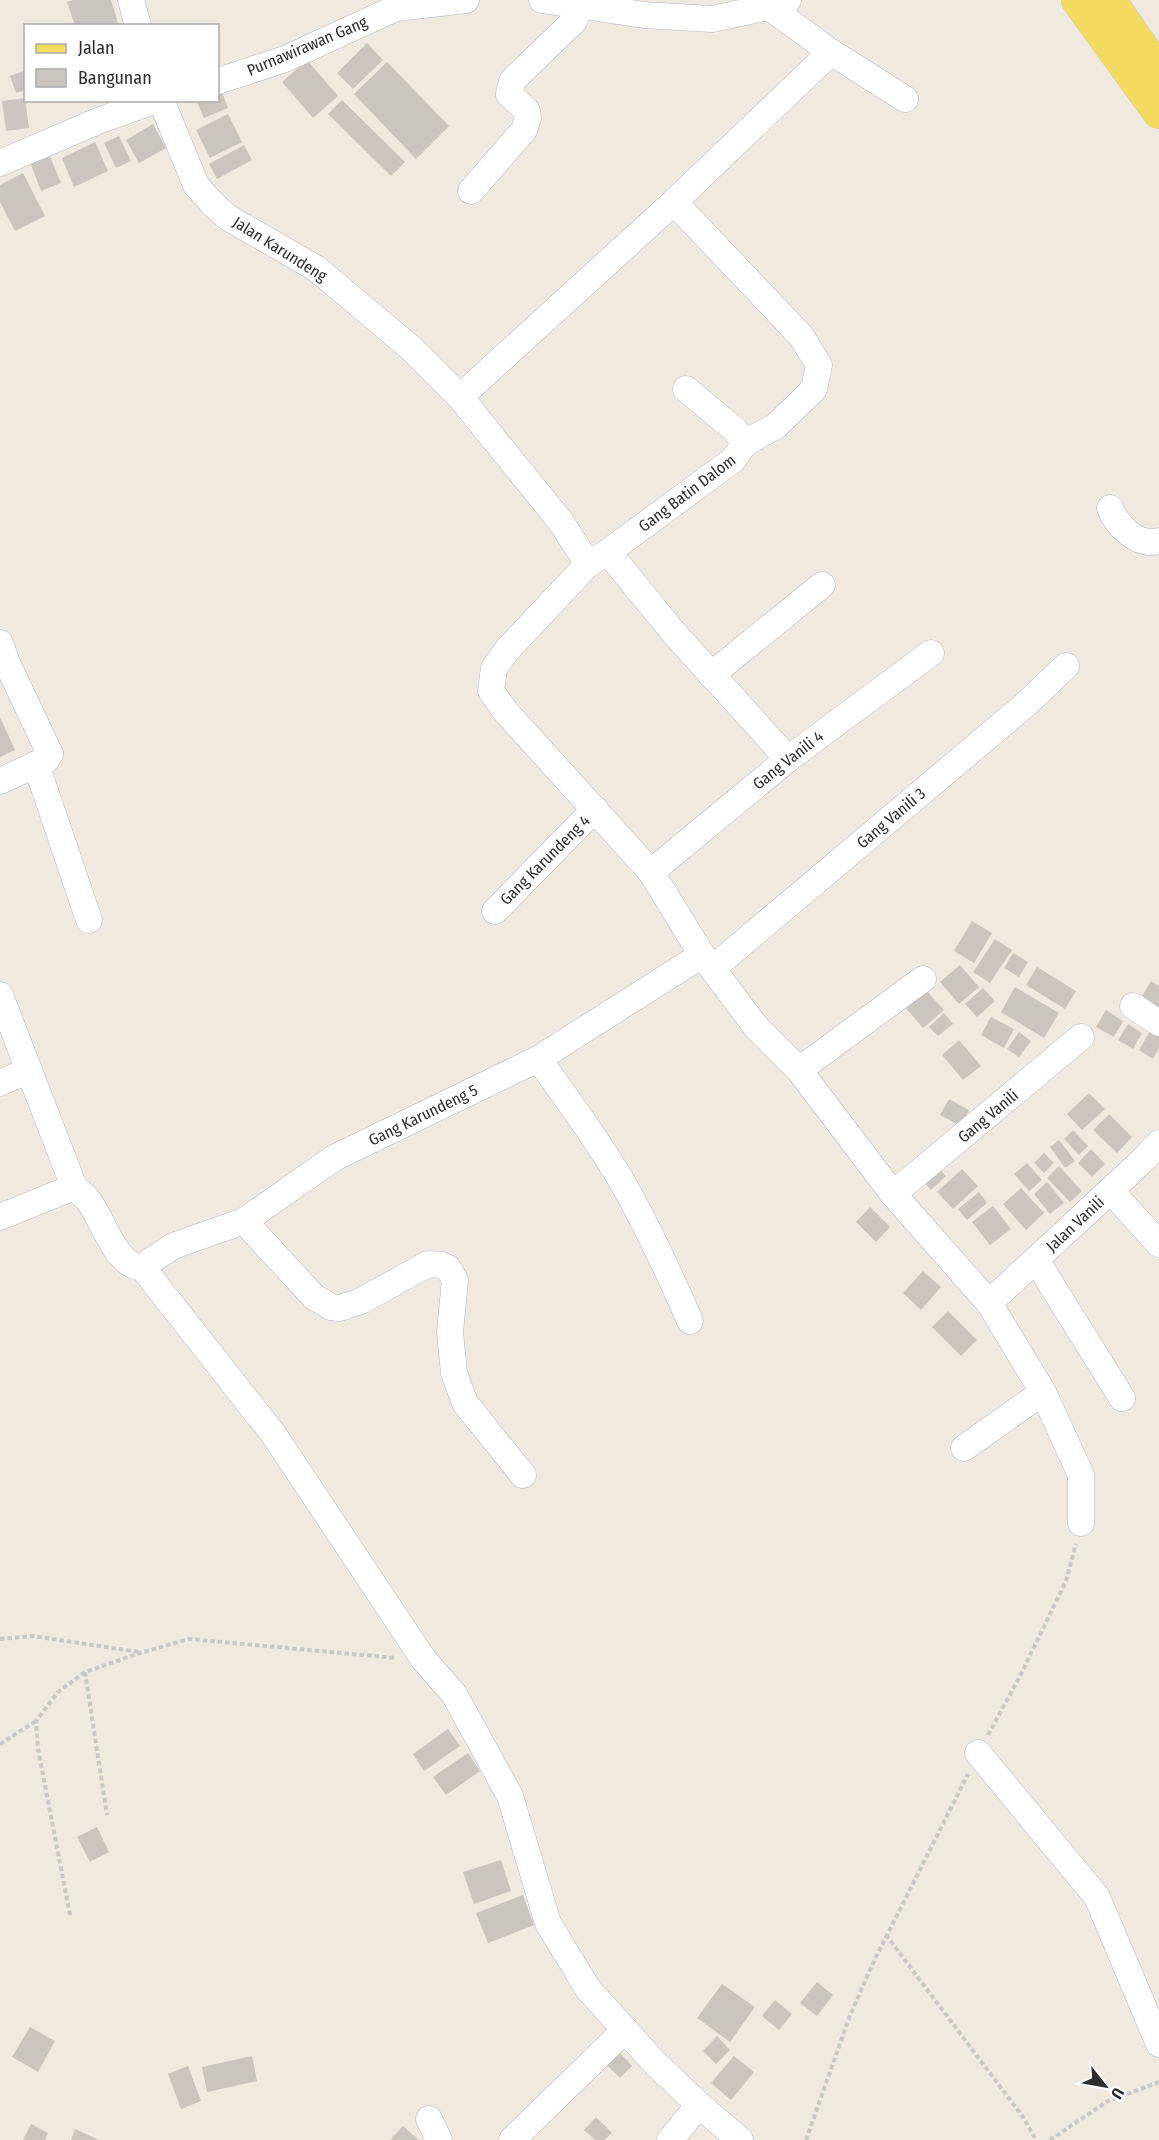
<svg xmlns="http://www.w3.org/2000/svg" width="1159" height="2140" font-family="'Fira Sans Condensed',sans-serif">
<rect width="100%" height="100%" fill="#efe9e0"/>
<g fill="#cac6bf">
<path d="M 73,0 L 111,0 L 119,26 L 75,26 L 67,2 Z"/>
<path d="M 367,43 L 383,60 L 353,89 L 337,73 Z"/>
<path d="M 307,60 L 338,96 L 313,118 L 282,82 Z"/>
<path d="M 387,62 L 449,126 L 416,159 L 354,94 Z"/>
<path d="M 26,70 L 26,90 L 16,93 L 10,76 Z"/>
<path d="M 221,90 L 228,108 L 204,118 L 196,100 L 218,100 L 218,91 Z"/>
<path d="M 25,98 L 29,128 L 6,131 L 2,101 Z"/>
<path d="M 342,100 L 405,162 L 391,176 L 328,114 Z"/>
<path d="M 228,114 L 242,142 L 210,158 L 196,130 Z"/>
<path d="M 153,124 L 166,148 L 139,163 L 126,140 Z"/>
<path d="M 119,136 L 131,161 L 116,168 L 104,143 Z"/>
<path d="M 95,142 L 108,171 L 74,187 L 62,158 Z"/>
<path d="M 244,145 L 252,160 L 217,179 L 209,164 Z"/>
<path d="M 47,149 L 61,183 L 41,191 L 28,157 Z"/>
<path d="M 23,173 L 45,216 L 15,231 L 0,202 L 0,185 Z"/>
<path d="M 0,717 L 15,750 L 0,757 Z"/>
<path d="M 972,921 L 992,933 L 974,963 L 954,951 Z"/>
<path d="M 995,939 L 1012,950 L 990,983 L 973,972 Z"/>
<path d="M 1013,953 L 1028,962 L 1019,977 L 1004,968 Z"/>
<path d="M 960,965 L 979,987 L 959,1004 L 940,982 Z"/>
<path d="M 1037,967 L 1076,991 L 1065,1009 L 1026,985 Z"/>
<path d="M 1151,981 L 1159,986 L 1159,1007 L 1142,996 Z"/>
<path d="M 1015,987 L 1059,1013 L 1044,1038 L 1001,1012 Z"/>
<path d="M 983,988 L 995,1001 L 977,1017 L 965,1004 Z"/>
<path d="M 925,989 L 944,1010 L 923,1028 L 905,1007 Z"/>
<path d="M 1106,1010 L 1123,1021 L 1114,1037 L 1096,1027 Z"/>
<path d="M 944,1013 L 953,1024 L 938,1036 L 929,1027 Z"/>
<path d="M 991,1017 L 1014,1029 L 1004,1048 L 981,1035 Z"/>
<path d="M 1128,1024 L 1142,1033 L 1133,1049 L 1118,1040 Z"/>
<path d="M 1150,1031 L 1159,1036 L 1159,1048 L 1153,1059 L 1139,1050 Z"/>
<path d="M 1019,1032 L 1031,1041 L 1019,1057 L 1007,1049 Z"/>
<path d="M 959,1040 L 981,1066 L 963,1080 L 942,1055 Z"/>
<path d="M 1089,1093 L 1105,1109 L 1082,1130 L 1067,1114 Z"/>
<path d="M 949,1099 L 969,1110 L 961,1126 L 940,1115 Z"/>
<path d="M 1109,1114 L 1132,1137 L 1117,1153 L 1093,1130 Z"/>
<path d="M 1073,1130 L 1088,1146 L 1079,1155 L 1064,1139 Z"/>
<path d="M 1059,1140 L 1075,1161 L 1065,1168 L 1050,1147 Z"/>
<path d="M 1091,1149 L 1105,1164 L 1092,1177 L 1078,1163 Z"/>
<path d="M 1044,1153 L 1054,1163 L 1044,1173 L 1034,1163 Z"/>
<path d="M 1027,1163 L 1042,1180 L 1029,1191 L 1014,1174 Z"/>
<path d="M 937,1166 L 946,1176 L 931,1190 L 922,1180 Z"/>
<path d="M 1059,1166 L 1082,1191 L 1070,1202 L 1047,1178 Z"/>
<path d="M 962,1169 L 978,1186 L 953,1209 L 937,1192 Z"/>
<path d="M 1047,1182 L 1064,1203 L 1050,1214 L 1034,1194 Z"/>
<path d="M 1021,1188 L 1044,1213 L 1026,1230 L 1003,1204 Z"/>
<path d="M 979,1192 L 987,1203 L 967,1220 L 958,1209 Z"/>
<path d="M 993,1206 L 1011,1229 L 990,1245 L 972,1222 Z"/>
<path d="M 870,1207 L 890,1227 L 876,1242 L 856,1222 Z"/>
<path d="M 923,1271 L 941,1287 L 921,1310 L 903,1293 Z"/>
<path d="M 948,1311 L 977,1340 L 961,1356 L 932,1327 Z"/>
<path d="M 448,1729 L 460,1746 L 424,1771 L 413,1754 Z"/>
<path d="M 468,1753 L 480,1771 L 446,1795 L 433,1777 Z"/>
<path d="M 97,1827 L 109,1852 L 90,1862 L 77,1837 Z"/>
<path d="M 501,1860 L 511,1891 L 474,1904 L 463,1872 Z"/>
<path d="M 523,1895 L 534,1925 L 488,1943 L 476,1913 Z"/>
<path d="M 817,1982 L 833,1995 L 817,2016 L 800,2003 Z"/>
<path d="M 722,1984 L 755,2007 L 730,2042 L 697,2018 Z"/>
<path d="M 775,2000 L 792,2014 L 779,2030 L 762,2016 Z"/>
<path d="M 30,2027 L 55,2041 L 38,2072 L 12,2057 Z"/>
<path d="M 717,2036 L 730,2050 L 716,2064 L 703,2051 Z"/>
<path d="M 619,2052 L 632,2066 L 620,2078 L 607,2065 Z"/>
<path d="M 252,2056 L 257,2081 L 207,2092 L 202,2067 Z"/>
<path d="M 734,2056 L 754,2072 L 731,2100 L 711,2083 Z"/>
<path d="M 188,2066 L 201,2101 L 181,2109 L 168,2074 Z"/>
<path d="M 596,2117 L 612,2133 L 604,2140 L 595,2140 L 584,2130 Z"/>
<path d="M 31,2124 L 48,2133 L 45,2140 L 23,2140 Z"/>
<path d="M 403,2126 L 419,2140 L 390,2140 Z"/>
<path d="M 75,2129 L 99,2140 L 71,2140 Z"/>
</g>
<g fill="none" stroke-linecap="round" stroke-linejoin="round">
<defs>
<g id="minor">
<path d="M 131,0 L 138,26"/>
<path d="M 542,0 L 644,15 L 712,19 L 769,7 L 788,0"/>
<path d="M 769,7 L 831,52 L 905,99"/>
<path d="M 218,81 L 285,59 L 396,8 L 466,0"/>
<path d="M 161,100 L 196,185 L 210,201 L 227,217 L 317,269 L 412,349 L 460,397 L 561,522 L 588,564"/>
<path d="M 0,163 L 98,121 L 156,100"/>
<path d="M 471,191 L 524,130 L 528,118 L 527,111 L 509,94 L 512,81 L 574,21 L 582,5"/>
<path d="M 674,202 L 801,336 L 819,365 L 814,389 L 776,426 L 745,443"/>
<path d="M 686,389 L 735,430 L 745,443 L 733,460 L 608,552 L 588,564 L 508,649 L 494,668 L 491,691 L 506,712 L 651,872 L 702,955 L 757,1028 L 799,1070 L 893,1194 L 989,1303 L 1043,1392 L 1081,1475 L 1081,1523"/>
<path d="M 460,397 L 674,202 L 831,52"/>
<path d="M 1110,508 C 1117,526 1138,547 1159,541"/>
<path d="M 608,552 L 674,633 L 788,759"/>
<path d="M 0,643 L 7,663 L 50,754 L 46,760 L 0,781"/>
<path d="M 711,675 L 822,585"/>
<path d="M 36,764 L 89,920"/>
<path d="M 651,872 L 788,759 L 931,653"/>
<path d="M 495,911 L 595,809"/>
<path d="M 713,968 L 1025,705 L 1066,666"/>
<path d="M 0,995 L 74,1187 C 79,1191 84,1195 88,1200 C 102,1217 116,1268 142,1267 L 274,1435 L 424,1660 L 454,1694 L 510,1796 L 548,1923 L 588,1989 L 654,2062 L 699,2105 L 740,2140"/>
<path d="M 1133,1006 L 1159,1023"/>
<path d="M 538,1059 C 567,1098 596,1138 621,1180 C 647,1225 669,1273 690,1321"/>
<path d="M 799,1070 L 923,979"/>
<path d="M 0,1083 L 29,1070"/>
<path d="M 1111,1191 L 1159,1244"/>
<path d="M 893,1194 L 1081,1037"/>
<path d="M 0,1217 L 74,1187"/>
<path d="M 244,1221 L 314,1297 L 331,1307 L 340,1308 L 361,1301 L 428,1264 L 441,1265 L 448,1268 L 455,1280 L 450,1332 L 454,1373 L 465,1403 L 523,1475"/>
<path d="M 1036,1260 L 1122,1398"/>
<path d="M 142,1267 L 173,1246 L 244,1221 L 334,1158 L 538,1059 L 702,955"/>
<path d="M 989,1303 L 1142,1161 L 1159,1143"/>
<path d="M 964,1448 L 1043,1392"/>
<path d="M 978,1753 L 1097,1897 L 1159,2044"/>
<path d="M 429,2119 L 439,2140"/>
<path d="M 512,2140 L 625,2030"/>
<path d="M 670,2140 L 699,2105"/>
</g>
<g id="major">
<path d="M 1078,0 L 1159,112"/>
<path d="M 1109,0 L 1159,72"/>
</g>
</defs>
<use href="#minor" stroke="#b3b5c1" stroke-width="27"/>
<use href="#major" stroke="#c8c8c8" stroke-width="34"/>
<g stroke="#c8c8c8" stroke-width="4" stroke-dasharray="4.5 3" stroke-linecap="butt">
<path d="M 0,1639 L 33,1636 L 139,1652"/>
<path d="M 85,1672 L 107,1815"/>
<path d="M 988,1735 L 1019,1678 L 1066,1581 L 1076,1544"/>
<path d="M 0,1744 L 36,1721"/>
<path d="M 70,1915 L 38,1749 L 36,1721 L 58,1692 L 85,1672 L 140,1653 L 189,1639 L 396,1658"/>
<path d="M 886,1935 L 1023,2117 L 1036,2140"/>
<path d="M 806,2140 L 849,2018 L 872,1965 L 968,1774"/>
<path d="M 1050,2140 L 1108,2101 L 1159,2082"/>
</g>
<use href="#minor" stroke="#fff" stroke-width="26"/>
<use href="#major" stroke="#f3db60" stroke-width="33"/>
</g>
<g text-anchor="middle" dominant-baseline="central" stroke-width="4.5" stroke-linejoin="round" paint-order="stroke">
<g font-size="16" fill="#2d2d2d" stroke="#fff">
<text transform="translate(307 46) rotate(-23)">Purnawirawan Gang</text>
<text transform="translate(280 249) rotate(32)">Jalan Karundeng</text>
<text transform="translate(687 493) rotate(-37)">Gang Batin Dalom</text>
<text transform="translate(788 760) rotate(-38)">Gang Vanili 4</text>
<text transform="translate(891 818) rotate(-40)">Gang Vanili 3</text>
<text transform="translate(545 860) rotate(-45)">Gang Karundeng 4</text>
<text transform="translate(423 1115) rotate(-26)">Gang Karundeng 5</text>
<text transform="translate(988 1116) rotate(-40)">Gang Vanili</text>
<text transform="translate(1075 1224) rotate(-43)">Jalan Vanili</text>
</g>
</g>
<rect x="24" y="24" width="195" height="78" fill="#ffffff" stroke="#ababab" stroke-width="1.5"/>
<rect x="36" y="44" width="30" height="9" fill="#f3db60" stroke="#ababab" stroke-width="1.5"/>
<text x="78" y="54" font-size="18" fill="#2d2d2d">Jalan</text>
<rect x="36" y="69" width="30" height="18" fill="#cac6bf" stroke="#ababab" stroke-width="1.5"/>
<text x="78" y="84" font-size="18" fill="#2d2d2d">Bangunan</text>
<g transform="translate(1105 2086) rotate(121)" stroke="#ffffff" stroke-width="4.5" paint-order="stroke">
<path d="M0-4.5L10 22L0 15L-10 22Z" fill="#2d2d2d"/>
<text y="-9" font-size="16" font-weight="bold" text-anchor="middle" fill="#2d2d2d">U</text>
</g>
</svg>
